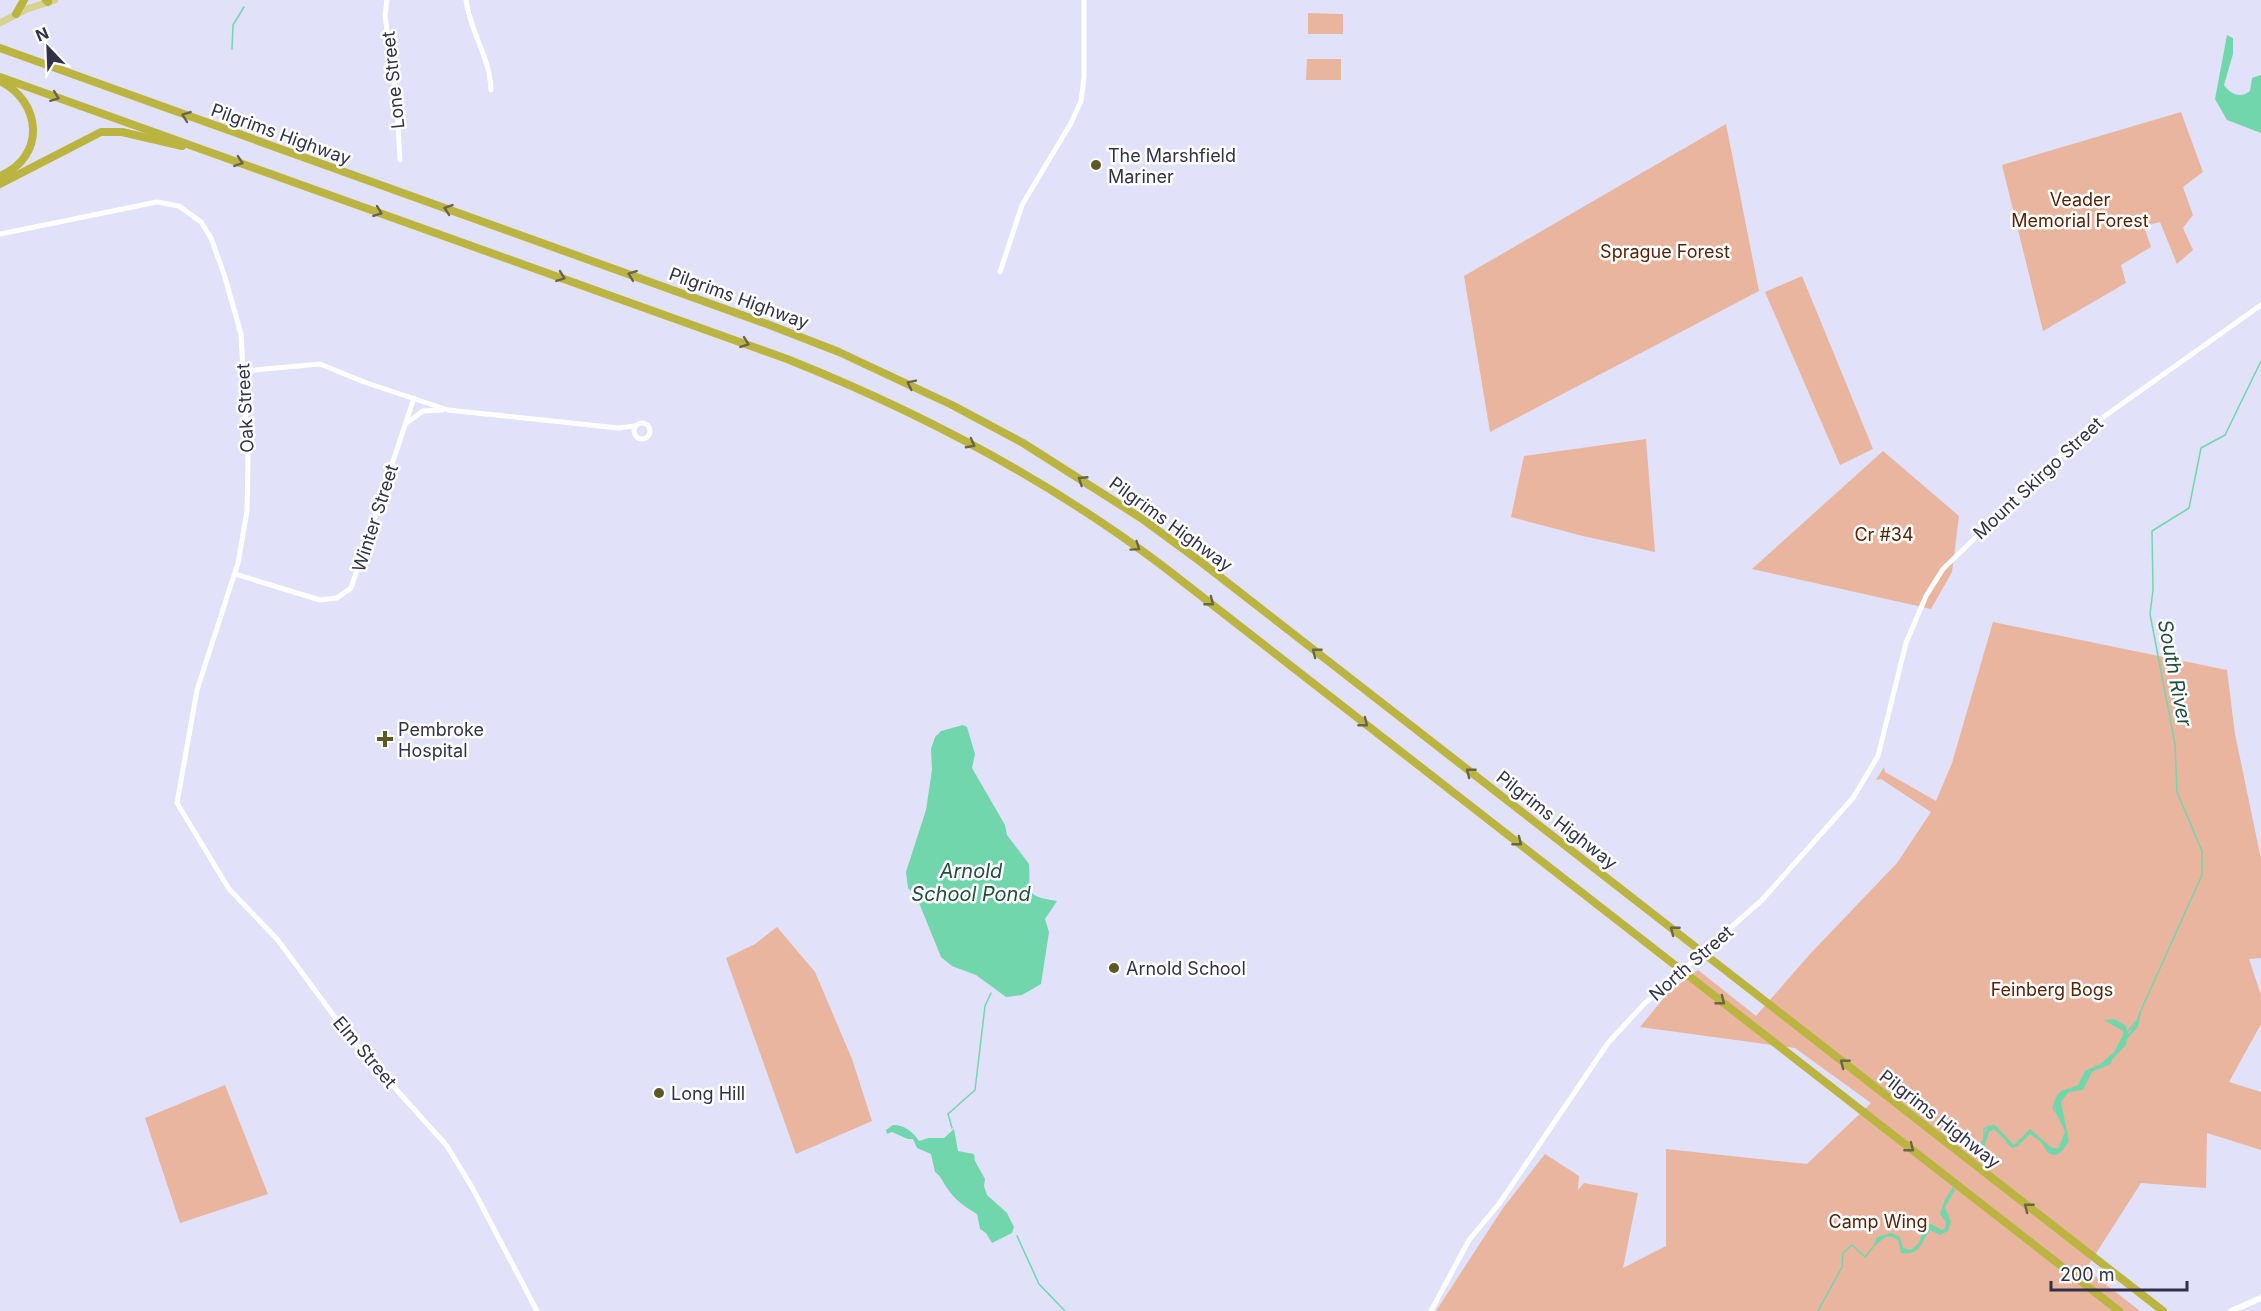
<svg xmlns="http://www.w3.org/2000/svg" width="2261" height="1311" font-family="Inter,sans-serif">
<rect width="100%" height="100%" fill="#e1e1fa"/>
<g fill="#e9b59e">
<path d="M 1308,13 L 1343,14 L 1343,34 L 1308,34 Z"/>
<path d="M 1307,59 L 1341,59 L 1341,80 L 1306,80 Z"/>
<path d="M 2181,112 L 2203,172 L 2183,187 L 2193,215 L 2183,228 L 2193,250 L 2177,264 L 2160,222 L 2144,226 L 2151,247 L 2121,265 L 2126,283 L 2043,331 L 2002,165 Z"/>
<path d="M 1726,124 L 1759,291 L 1490,432 L 1464,276 Z"/>
<path d="M 1802,276 L 1873,449 L 1840,465 L 1765,292 Z"/>
<path d="M 1646,439 L 1655,552 L 1583,536 L 1511,517 L 1524,456 Z"/>
<path d="M 1883,451 L 1959,516 L 1952,572 L 1931,609 L 1752,569 Z"/>
<path d="M 1993,622 L 2227,670 L 2235,734 L 2261,859 L 2261,958 L 2249,959 L 2261,995 L 2261,1024 L 2229,1082 L 2261,1092 L 2261,1150 L 2207,1133 L 2206,1188 L 2141,1183 L 2086,1269 L 2140,1311 L 1436,1311 L 1503,1208 L 1545,1154 L 1579,1176 L 1578,1190 L 1584,1183 L 1638,1193 L 1623,1268 L 1666,1246 L 1666,1149 L 1807,1164 L 1871,1103 L 1795,1048 L 1640,1027 L 1668,993 L 1698,970 L 1756,1016 L 1810,954 L 1897,863 L 1931,812 L 1881,779 L 1876,780 L 1884,767 L 1885,772 L 1936,801 L 1952,763 Z"/>
<path d="M 777,927 L 815,972 L 852,1059 L 872,1121 L 796,1154 L 726,958 L 755,944 Z"/>
<path d="M 225,1085 L 268,1194 L 180,1223 L 145,1118 Z"/>
</g>
<g fill="#72d6ad">
<path d="M 2227,35 L 2233,38 L 2233,54 L 2224,85 C 2230,94 2241,99 2250,91 L 2252,78 L 2261,75 L 2261,133 L 2227,120 L 2215,99 Z"/>
<path d="M 963,725 L 967,727 L 975,754 L 972,768 L 1005,825 L 1007,835 L 1029,864 C 1031,892 1023,896 1057,901 L 1045,919 L 1049,932 L 1041,984 L 1022,995 L 1006,997 L 976,975 L 952,966 L 941,957 L 917,898 L 908,888 L 906,872 L 926,810 L 932,770 L 931,749 L 935,737 L 941,731 Z"/>
<path d="M 2141,1012 L 2138,1027 L 2127,1039 L 2126,1045 L 2112,1060 L 2111,1064 L 2092,1072 L 2083,1090 L 2069,1092 L 2061,1102 L 2069,1141 C 2063,1150 2059,1159 2048,1153 L 2041,1142 L 2030,1134 L 2017,1147 L 2012,1147 L 1994,1129 L 1989,1132 L 1981,1157 L 1977,1155 L 1987,1128 L 1994,1124 L 2014,1145 L 2030,1129 L 2051,1147 L 2058,1149 L 2065,1132 C 2061,1119 2046,1105 2060,1092 C 2065,1088 2073,1088 2078,1085 L 2085,1071 L 2099,1065 L 2114,1052 L 2123,1035 L 2123,1031 L 2104,1020 L 2114,1019 L 2125,1025 L 2129,1034 Z"/>
<path d="M 893,1125 C 904,1124 914,1133 919,1141 L 929,1138 L 944,1138 L 954,1129 L 958,1151 L 974,1154 L 975,1161 L 985,1179 L 984,1186 L 987,1195 L 1007,1213 L 1014,1227 L 1012,1233 L 992,1243 L 986,1233 L 980,1229 L 977,1214 C 965,1207 955,1200 947,1188 C 942,1181 942,1177 935,1172 L 931,1154 L 917,1148 L 913,1139 L 908,1139 L 892,1132 L 887,1134 L 886,1130 Z"/>
<path d="M 1953,1187 L 1955,1190 L 1945,1207 L 1951,1222 L 1948,1231 L 1940,1235 L 1930,1230 C 1921,1243 1920,1256 1901,1253 L 1898,1240 C 1884,1232 1883,1241 1873,1247 L 1877,1237 L 1891,1233 L 1900,1237 L 1903,1248 L 1911,1250 L 1919,1243 L 1924,1227 L 1931,1224 L 1942,1230 L 1945,1228 L 1946,1222 L 1940,1214 L 1945,1199 Z"/>
</g>
<g fill="none" stroke-linecap="round" stroke-linejoin="round">
<g stroke="#72d6ad" stroke-width="1.5">
<path d="M 232,49 L 233,25 L 244,7"/>
<path d="M 2138,1017 L 2202,875 L 2202,851 L 2177,792 L 2175,744 L 2150,614 L 2153,590 L 2152,531 L 2189,508 L 2201,448 L 2225,435 L 2261,361"/>
<path d="M 2127,1033 L 2135,1022"/>
<path d="M 2088,1071 L 2097,1066"/>
<path d="M 2079,1086 L 2085,1074"/>
<path d="M 2055,1112 L 2053,1108 L 2055,1102"/>
<path d="M 952,1128 L 948,1114 L 975,1090 L 985,1006 L 991,993"/>
<path d="M 1984,1137 L 1984,1129 L 1989,1126"/>
<path d="M 2007,1142 L 2013,1148"/>
<path d="M 1017,1236 L 1039,1284 L 1065,1311"/>
<path d="M 1818,1311 L 1842,1267 L 1843,1253 L 1852,1245 L 1865,1257 L 1873,1247"/>
</g>
<g stroke="#fff" stroke-width="5">
<path d="M 387,0 L 385,16 L 396,93 L 400,160"/>
<path d="M 466,0 C 470,32 490,57 491,90"/>
<path d="M 0,234 L 157,202 L 179,206 L 201,222 L 211,238 L 224,274 L 241,334 L 248,461 L 247,511 L 238,563 L 197,690 L 177,803 L 229,889 L 277,939 L 351,1039 L 447,1146 L 473,1189 L 537,1311"/>
<path d="M 1000,272 L 1022,205 L 1071,123 L 1081,101 L 1084,77 L 1084,0"/>
<path d="M 244,371 L 320,364 L 364,382 L 448,410 L 618,428 L 635,426"/>
<path d="M 408,422 L 423,411 L 442,410"/>
<circle cx="642" cy="431" r="8"/>
<path d="M 235,574 L 320,600 L 337,598 L 351,588 L 414,398"/>
<path d="M 1431,1311 L 1469,1240 L 1499,1204 L 1608,1043 L 1644,1004 L 1762,900 L 1853,798 L 1878,756 L 1906,643 L 1926,596 L 1943,569 L 2088,428 L 2261,305"/>
</g>
<path stroke="#fff" stroke-width="6" d="M 2231,1311 L 2261,1298"/>
<path stroke="#d7d28d" stroke-width="7" d="M 0,23 L 27,9 L 55,0"/>
<g stroke="#bcb441" stroke-width="8">
<path d="M 46,0 L 48,2"/>
<path d="M 16,14 L 24,0"/>
<path d="M 0,48 L 767,324 L 839,352 L 952,405 L 1023,443 L 1141,518 L 1201,562 L 2163,1311"/>
<path d="M 0,77 L 787,359 C 920,412 1049,480 1164,567 L 2119,1311"/>
<path d="M 0,81 C 42,102 46,157 0,176"/>
<path d="M 0,184 L 101,132 L 122,132 L 182,146"/>
</g>
</g>
<defs><path id="oneway-chevron" d="M-2-3.5L2.5 0L-2 3.5" fill="none" stroke-width="1.6" stroke-linecap="round" stroke-linejoin="round" transform="scale(1.5)"/></defs>
<g stroke="#696546">
<use href="#oneway-chevron" transform="translate(55 97) rotate(21)"/>
<use href="#oneway-chevron" transform="translate(186 116) rotate(-160)"/>
<use href="#oneway-chevron" transform="translate(239 162) rotate(19)"/>
<use href="#oneway-chevron" transform="translate(448 209) rotate(-161)"/>
<use href="#oneway-chevron" transform="translate(378 212) rotate(20)"/>
<use href="#oneway-chevron" transform="translate(632 275) rotate(-160)"/>
<use href="#oneway-chevron" transform="translate(561 277) rotate(20)"/>
<use href="#oneway-chevron" transform="translate(745 343) rotate(20)"/>
<use href="#oneway-chevron" transform="translate(911 384) rotate(-154)"/>
<use href="#oneway-chevron" transform="translate(971 444) rotate(28)"/>
<use href="#oneway-chevron" transform="translate(1082 480) rotate(-147)"/>
<use href="#oneway-chevron" transform="translate(1136 547) rotate(35)"/>
<use href="#oneway-chevron" transform="translate(1210 602) rotate(38)"/>
<use href="#oneway-chevron" transform="translate(1316 652) rotate(-142)"/>
<use href="#oneway-chevron" transform="translate(1364 723) rotate(38)"/>
<use href="#oneway-chevron" transform="translate(1470 772) rotate(-142)"/>
<use href="#oneway-chevron" transform="translate(1518 842) rotate(38)"/>
<use href="#oneway-chevron" transform="translate(1674 930) rotate(-142)"/>
<use href="#oneway-chevron" transform="translate(1721 1001) rotate(38)"/>
<use href="#oneway-chevron" transform="translate(1844 1063) rotate(-142)"/>
<use href="#oneway-chevron" transform="translate(1910 1148) rotate(38)"/>
<use href="#oneway-chevron" transform="translate(2028 1207) rotate(-142)"/>
</g>
<g fill="#5c5925" stroke="#fff" stroke-width="2">
<circle cx="1096" cy="165" r="6"/>
<path d="M382 730h6v6h6v6h-6v6h-6v-6h-6v-6h6z"/>
<circle cx="1114" cy="968" r="6"/>
<circle cx="659" cy="1093" r="6"/>
</g>
<g text-anchor="middle" dominant-baseline="central" stroke-width="5" stroke-linejoin="round" paint-order="stroke">
<g font-size="18" fill="#32314a" stroke="#fff">
<text transform="translate(393 80) rotate(-96)">Lone Street</text>
<text transform="translate(281 134) rotate(20)">Pilgrims Highway</text>
<text transform="translate(739 298) rotate(20)">Pilgrims Highway</text>
<text transform="translate(245 408) rotate(-93)">Oak Street</text>
<text transform="translate(2038 478) rotate(-43)">Mount Skirgo Street</text>
<text transform="translate(375 518) rotate(-72)">Winter Street</text>
<text transform="translate(1171 524) rotate(36)">Pilgrims Highway</text>
<text transform="translate(1557 820) rotate(38)">Pilgrims Highway</text>
<text transform="translate(1691 963) rotate(-41)">North Street</text>
<text transform="translate(365 1052) rotate(50)">Elm Street</text>
<text transform="translate(1940 1119) rotate(38)">Pilgrims Highway</text>
</g>
<g font-size="18" fill="#32314a" stroke="#fff" text-anchor="start">
<text x="1108" y="155">The Marshfield<tspan x="1108" dy="21">Mariner</tspan></text>
<text x="398" y="729">Pembroke<tspan x="398" dy="21">Hospital</tspan></text>
<text x="1126" y="968">Arnold School</text>
<text x="671" y="1093">Long Hill</text>
</g>
<g font-size="18" fill="#562306" stroke="#fff">
<text x="2080" y="199">Veader<tspan x="2080" dy="21">Memorial Forest</tspan></text>
<text x="1665" y="251">Sprague Forest</text>
<text x="1884" y="534">Cr #34</text>
<text x="2052" y="989">Feinberg Bogs</text>
<text x="1878" y="1221">Camp Wing</text>
</g>
<g font-size="20" font-style="italic" fill="#234e3d" stroke="#fff">
<text transform="translate(2175 673) rotate(79)">South River</text>
<text x="971" y="871">Arnold<tspan x="971" dy="23">School Pond</tspan></text>
</g>
</g>
<g transform="translate(48 48) rotate(337)" stroke="#ffffff" stroke-width="4.5" paint-order="stroke">
<path d="M0-4.5L10 22L0 15L-10 22Z" fill="#32314a"/>
<text y="-9" font-size="16" font-weight="bold" text-anchor="middle" fill="#32314a">N</text>
</g>
<path d="M2051 1281v9h136v-9" fill="none" stroke="#32314a" stroke-width="3"/>
<text x="2060" y="1281" font-size="18" fill="#32314a" stroke="#ffffff" stroke-width="4.5" paint-order="stroke">200 m</text>
</svg>
